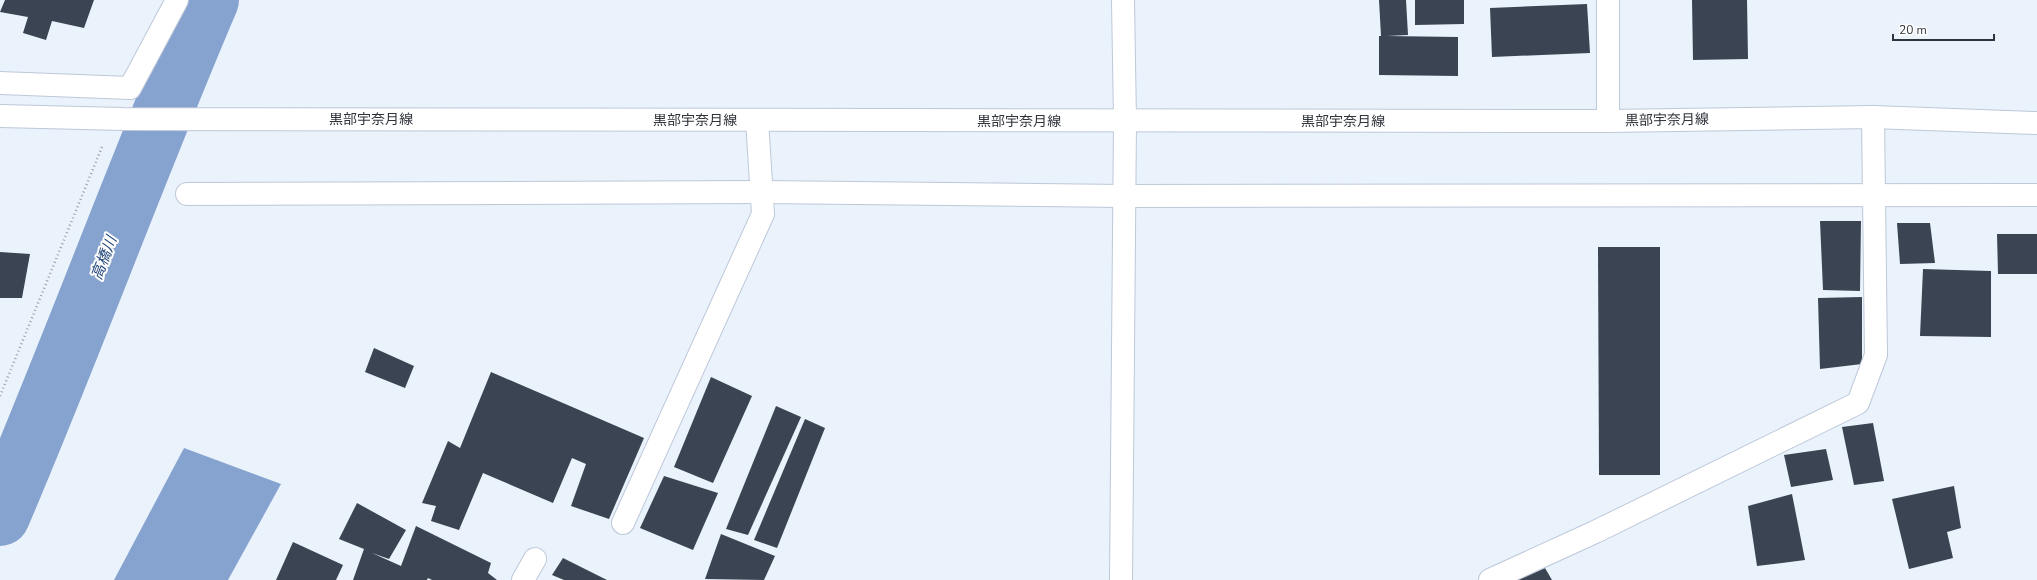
<svg xmlns="http://www.w3.org/2000/svg" width="2037" height="580" font-family="'Nunito Sans','Noto Sans JP',sans-serif">
<rect width="100%" height="100%" fill="#eaf2fc"/>
<path fill="#86a3cf" d="M 184,448 L 281,484 L 228,580 L 114,580 Z"/>
<g fill="none" stroke-linecap="round" stroke-linejoin="round">
<path stroke="#86a3cf" stroke-width="60" d="M 0,516 C 73,345 136,171 209,0"/>
</g>
<g fill="#3b4452">
<path d="M 5,0 L 94,0 L 84,28 L 52,21 L 46,40 L 23,33 L 28,17 L 0,12 Z"/>
<path d="M 1379,0 L 1406,0 L 1408,35 L 1387,36 L 1458,37 L 1458,76 L 1379,75 L 1379,36 L 1381,36 Z"/>
<path d="M 1415,0 L 1464,0 L 1464,24 L 1415,25 Z"/>
<path d="M 1692,0 L 1747,0 L 1748,59 L 1693,60 Z"/>
<path d="M 1587,4 L 1590,53 L 1492,57 L 1490,8 Z"/>
<path d="M 1820,221 L 1861,221 L 1860,291 L 1823,290 Z"/>
<path d="M 1897,223 L 1930,223 L 1935,263 L 1900,264 Z"/>
<path d="M 1997,234 L 2037,234 L 2037,274 L 1998,274 Z"/>
<path d="M 1598,247 L 1660,247 L 1660,475 L 1599,475 Z"/>
<path d="M 0,252 L 30,254 L 22,298 L 0,298 Z"/>
<path d="M 1923,269 L 1991,271 L 1991,337 L 1920,336 Z"/>
<path d="M 1862,297 L 1862,364 L 1820,369 L 1818,298 Z"/>
<path d="M 374,348 L 414,366 L 405,388 L 365,372 Z"/>
<path d="M 491,372 L 644,438 L 609,519 L 571,506 L 586,464 L 572,458 L 553,503 L 483,473 L 459,530 L 431,521 L 436,506 L 422,503 L 448,441 L 460,448 Z"/>
<path d="M 711,377 L 752,396 L 713,483 L 674,467 Z"/>
<path d="M 776,406 L 801,417 L 748,535 L 726,529 Z"/>
<path d="M 805,419 L 825,428 L 777,548 L 754,540 Z"/>
<path d="M 1873,423 L 1884,481 L 1854,485 L 1842,427 Z"/>
<path d="M 1826,449 L 1833,480 L 1791,487 L 1784,455 Z"/>
<path d="M 664,476 L 718,493 L 693,550 L 640,528 Z"/>
<path d="M 1954,486 L 1961,528 L 1947,532 L 1953,558 L 1909,569 L 1892,499 Z"/>
<path d="M 1792,494 L 1805,560 L 1757,566 L 1748,506 Z"/>
<path d="M 357,503 L 406,530 L 389,559 L 372,553 L 401,566 L 416,526 L 491,563 L 488,573 L 497,580 L 432,580 L 428,578 L 427,580 L 353,580 L 364,549 L 339,539 Z"/>
<path d="M 721,534 L 775,556 L 764,580 L 705,579 Z"/>
<path d="M 293,542 L 343,565 L 336,580 L 276,580 Z"/>
<path d="M 563,558 L 607,580 L 564,580 L 552,575 Z"/>
<path d="M 1545,568 L 1552,580 L 1517,580 Z"/>
</g>
<g fill="none" stroke-linecap="round" stroke-linejoin="round">
<defs>
<g id="minor">
<path d="M 0,83 L 130,88 L 177,0"/>
<path d="M 1608,121 L 1608,0"/>
<path d="M 187,194 L 762,192 L 1124,196 L 2037,195"/>
<path d="M 623,523 L 763,214 L 757,120"/>
<path d="M 523,580 L 535,559"/>
<path d="M 1121,580 L 1125,121 L 1123,0"/>
<path d="M 1490,580 L 1595,532 L 1858,403 L 1876,355 L 1873,117"/>
</g>
<path id="primary" d="M 0,116 L 123,119 L 1608,121 L 1873,117 L 2037,123"/>
</defs>
<use href="#minor" stroke="#bdc8d9" stroke-width="24"/>
<use href="#primary" stroke="#bdc8d9" stroke-width="24"/>
<path stroke="#999fa8" stroke-width="2.5" stroke-dasharray="1 3" stroke-linecap="butt" d="M 0,396 L 102,147"/>
<use href="#minor" stroke="#fff" stroke-width="22"/>
<use href="#primary" stroke="#fff" stroke-width="22"/>
</g>
<g text-anchor="middle" dominant-baseline="central" stroke-width="4" stroke-linejoin="round" paint-order="stroke">
<g font-size="14" fill="#2f333a" stroke="#fefefe">
<text x="371" y="119">黒部宇奈月線</text>
<text x="695" y="120">黒部宇奈月線</text>
<text transform="translate(1667 120) rotate(-1)">黒部宇奈月線</text>
<text x="1019" y="121">黒部宇奈月線</text>
<text x="1343" y="121">黒部宇奈月線</text>
</g>
<g font-size="15" font-style="italic" fill="#20457c" stroke="#fefefe">
<text transform="translate(104 258) rotate(-69)">高橋川</text>
</g>
</g>
<path d="M1893 34v6h101v-6" fill="none" stroke="#2f333a" stroke-width="2"/>
<text x="1899" y="34" font-size="12" fill="#2f333a" stroke="#fefefe" stroke-width="3" paint-order="stroke">20 m</text>
</svg>
